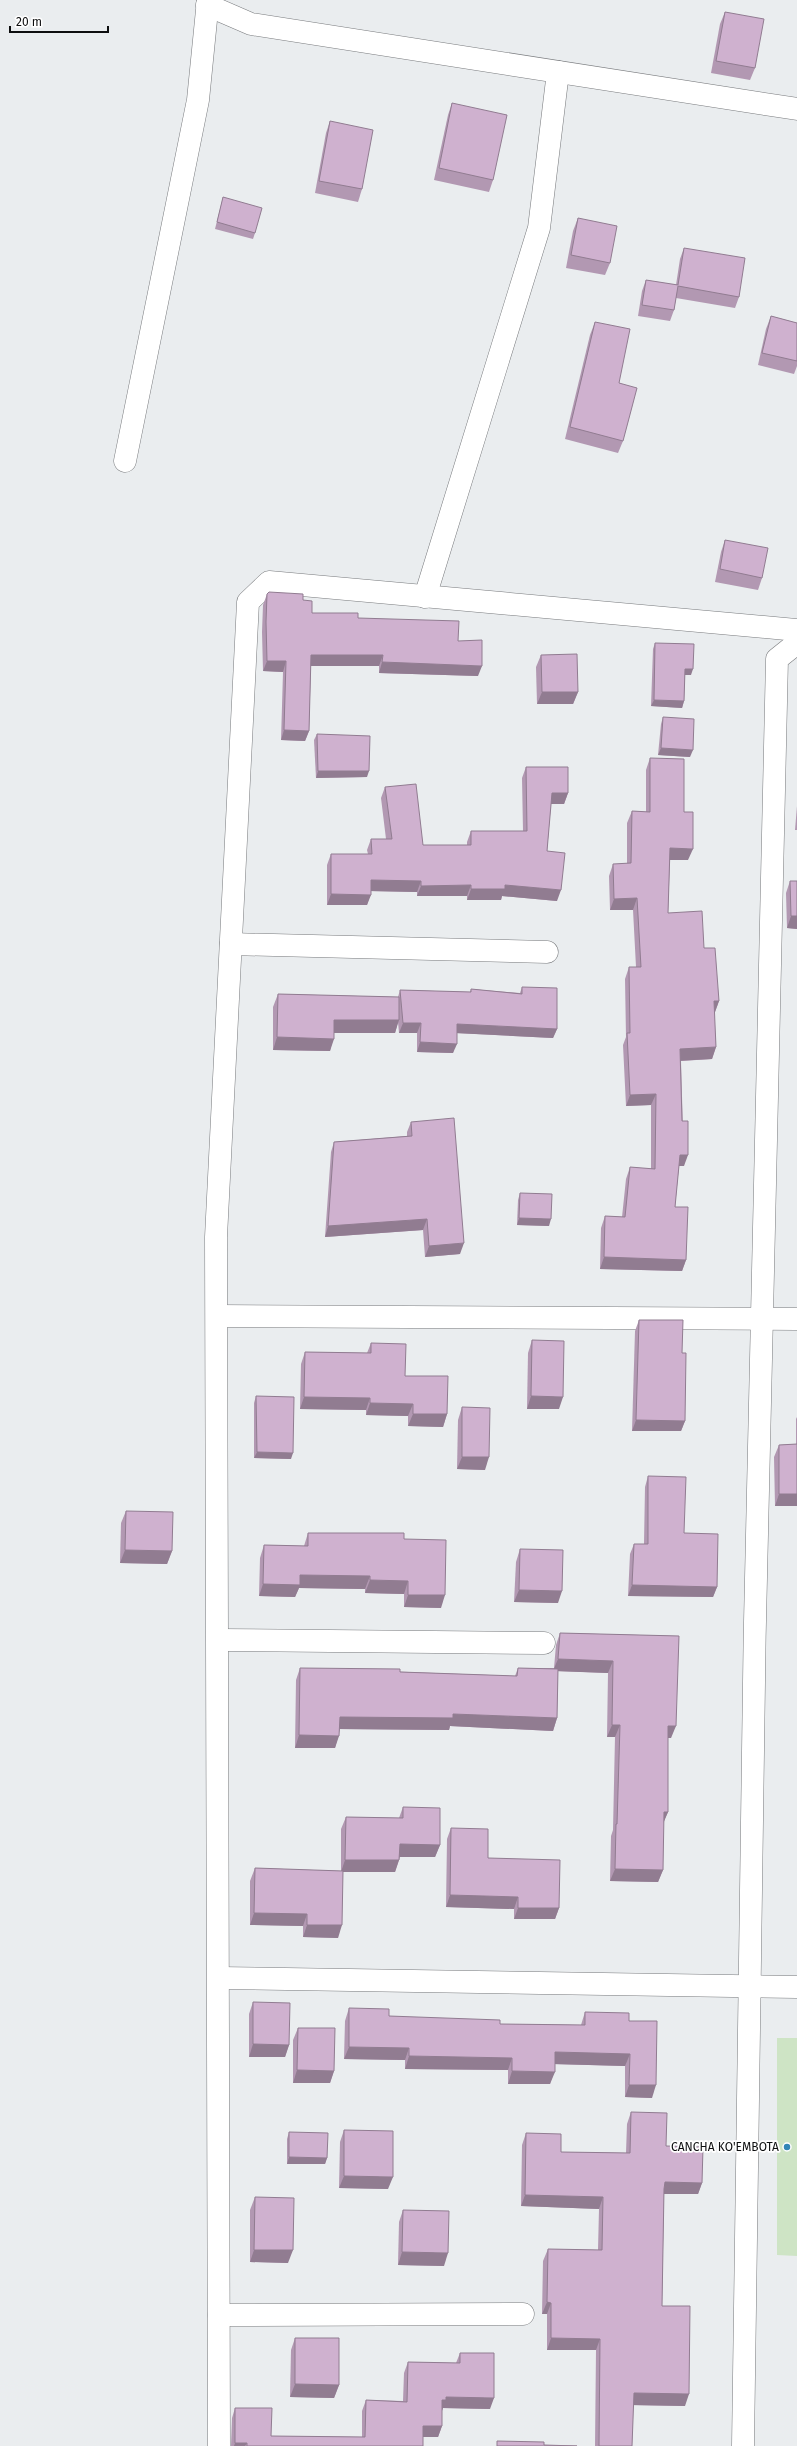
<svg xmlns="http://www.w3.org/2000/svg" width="797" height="2446" font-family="'Fira Sans',sans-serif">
<rect width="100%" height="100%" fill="#eaedef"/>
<path fill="#cee4c5" d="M 777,2038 L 797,2038 L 797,2256 L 777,2255 Z"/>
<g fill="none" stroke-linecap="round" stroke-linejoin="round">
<defs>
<g id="minor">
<path d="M 207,5 L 251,24 L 797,109"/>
<path d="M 125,461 L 198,100 L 208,0"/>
<path d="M 425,597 L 539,228 L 558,72"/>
<path d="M 231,944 L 547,952"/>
<path d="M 217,1316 L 797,1319"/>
<path d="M 218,1640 L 544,1643"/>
<path d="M 219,1978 L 797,1987"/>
<path d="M 219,2315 L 523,2314"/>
<path d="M 219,2446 L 216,1237 L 248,602 L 269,582 L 797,630"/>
<path d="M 743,2446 C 749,1850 761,1255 777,659 L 797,643"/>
</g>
</defs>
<use href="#minor" stroke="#787a7d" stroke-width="23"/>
<use href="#minor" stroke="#fff" stroke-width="22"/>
</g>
<g fill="#b298b2">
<path d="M 725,12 L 755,68 L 750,80 L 711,73 L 720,24 Z"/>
<path d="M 452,103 L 493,180 L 489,192 L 434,180 L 448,115 Z"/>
<path d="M 330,121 L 362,189 L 358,202 L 315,193 L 326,133 Z"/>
<path d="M 223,197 L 255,233 L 253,239 L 215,229 Z"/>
<path d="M 578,218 L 610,263 L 605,275 L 566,268 L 573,231 Z"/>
<path d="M 684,248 L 739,297 L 735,308 L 676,298 L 674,310 L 670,321 L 638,316 L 642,291 L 646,280 L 676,285 L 680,259 Z"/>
<path d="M 771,316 L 797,323 L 797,366 L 794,374 L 758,365 L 766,329 Z"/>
<path d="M 595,322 L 619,383 L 623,441 L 618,453 L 565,439 L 590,335 Z"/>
<path d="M 725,540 L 762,578 L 758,590 L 715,582 L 721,552 Z"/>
<path d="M 267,594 L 303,600 L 312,613 L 358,618 L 458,641 L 478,676 L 379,673 L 379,666 L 311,666 L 309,731 L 305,741 L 281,740 L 283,672 L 263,671 L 262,632 L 263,605 Z"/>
<path d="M 655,643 L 691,675 L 685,675 L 684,701 L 682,708 L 651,706 L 653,649 Z"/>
<path d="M 541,655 L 578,692 L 573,704 L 537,704 L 536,667 Z"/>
<path d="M 663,717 L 690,757 L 658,755 L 661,724 Z"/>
<path d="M 317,734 L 367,777 L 316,778 L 314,740 Z"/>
<path d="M 650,758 L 684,812 L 688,860 L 670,860 L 668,913 L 704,948 L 719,1001 L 715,1012 L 714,1013 L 716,1047 L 712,1059 L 681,1061 L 684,1166 L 679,1166 L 675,1207 L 686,1260 L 682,1271 L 600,1269 L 601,1228 L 605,1216 L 622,1217 L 626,1179 L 630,1167 L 651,1169 L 651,1105 L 626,1106 L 623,1045 L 626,1037 L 625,979 L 629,967 L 636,967 L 633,910 L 610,910 L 609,876 L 613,864 L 627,864 L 627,823 L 632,811 L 646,812 L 646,770 Z"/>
<path d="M 526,767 L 568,793 L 564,804 L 551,804 L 547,851 L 557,901 L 502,896 L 501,900 L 467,900 L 467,896 L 417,896 L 417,892 L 371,891 L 367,905 L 327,905 L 327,865 L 331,854 L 368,854 L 367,850 L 371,839 L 386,839 L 381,798 L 385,787 L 423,845 L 467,845 L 467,842 L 471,831 L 523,831 L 522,778 Z"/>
<path d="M 797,806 L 797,830 L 795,830 Z"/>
<path d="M 790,881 L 797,929 L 787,928 L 786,893 Z"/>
<path d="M 522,987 L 557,1029 L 553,1038 L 457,1033 L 453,1053 L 417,1052 L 417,1033 L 399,1033 L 398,1022 L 395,1033 L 334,1033 L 330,1051 L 273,1050 L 273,1007 L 278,994 L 398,997 L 400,990 L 470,992 L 471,989 L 520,993 Z"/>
<path d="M 411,1122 L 460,1254 L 425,1257 L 423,1230 L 325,1237 L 331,1152 L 334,1142 L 407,1136 L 407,1132 Z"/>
<path d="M 520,1193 L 549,1226 L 517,1225 L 518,1200 Z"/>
<path d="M 639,1320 L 682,1353 L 685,1421 L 681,1431 L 632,1431 L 635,1331 Z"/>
<path d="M 532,1340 L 559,1409 L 527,1409 L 528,1353 Z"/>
<path d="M 371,1343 L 405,1376 L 447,1414 L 443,1427 L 408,1426 L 408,1416 L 366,1415 L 366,1410 L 300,1409 L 301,1364 L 305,1352 L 367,1353 Z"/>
<path d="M 256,1396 L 291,1459 L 254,1458 L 254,1403 Z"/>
<path d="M 462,1407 L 485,1470 L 457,1469 L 458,1420 Z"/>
<path d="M 797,1417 L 797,1509 L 797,1506 L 775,1506 L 774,1457 L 779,1445 L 796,1444 L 796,1419 Z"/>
<path d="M 648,1476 L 717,1587 L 713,1597 L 628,1596 L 630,1554 L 634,1544 L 644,1544 L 645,1487 Z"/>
<path d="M 126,1511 L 172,1551 L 167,1564 L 120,1563 L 121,1523 Z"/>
<path d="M 308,1533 L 404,1539 L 441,1608 L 404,1607 L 404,1594 L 365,1593 L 365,1589 L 299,1588 L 295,1597 L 259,1596 L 260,1558 L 264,1545 L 304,1546 Z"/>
<path d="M 520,1549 L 558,1603 L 514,1602 L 516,1562 Z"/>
<path d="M 560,1633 L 679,1636 L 671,1738 L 668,1738 L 668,1812 L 663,1823 L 663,1870 L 658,1882 L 610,1881 L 611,1836 L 613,1830 L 615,1737 L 607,1737 L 608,1673 L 558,1671 L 557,1718 L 553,1731 L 450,1726 L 449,1730 L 340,1729 L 335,1748 L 295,1748 L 296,1680 L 300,1668 L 515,1676 L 518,1668 L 554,1668 L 556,1645 Z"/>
<path d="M 403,1807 L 440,1845 L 435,1857 L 400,1857 L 395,1872 L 343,1872 L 338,1938 L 303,1937 L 303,1926 L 250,1925 L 250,1881 L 255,1868 L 341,1871 L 341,1829 L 346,1817 L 399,1818 Z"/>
<path d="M 451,1828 L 488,1858 L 559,1908 L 555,1919 L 514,1919 L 514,1909 L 446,1907 L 447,1839 Z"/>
<path d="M 253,2002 L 289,2045 L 285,2057 L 249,2057 L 249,2014 Z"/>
<path d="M 349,2008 L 389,2016 L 500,2024 L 581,2025 L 585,2012 L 629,2021 L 652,2098 L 625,2097 L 625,2066 L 555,2064 L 550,2084 L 508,2084 L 508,2070 L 405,2069 L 405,2060 L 344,2059 L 345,2021 Z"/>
<path d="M 298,2028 L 334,2071 L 330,2083 L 293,2083 L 293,2040 Z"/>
<path d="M 631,2112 L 702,2183 L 698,2194 L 664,2194 L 662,2306 L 685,2406 L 633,2405 L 632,2446 L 595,2446 L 596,2350 L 547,2350 L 547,2314 L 542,2314 L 543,2261 L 548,2249 L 598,2250 L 599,2209 L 521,2206 L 522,2145 L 526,2133 L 561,2152 L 626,2153 L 627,2124 Z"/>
<path d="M 344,2130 L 388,2189 L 339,2188 L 340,2142 Z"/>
<path d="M 289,2132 L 327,2158 L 325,2164 L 287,2164 L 287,2139 Z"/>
<path d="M 255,2197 L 288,2263 L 250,2262 L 250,2210 Z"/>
<path d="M 403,2210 L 444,2266 L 398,2265 L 399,2222 Z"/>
<path d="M 295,2338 L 339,2385 L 334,2398 L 290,2397 L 291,2350 Z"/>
<path d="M 460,2353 L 490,2409 L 443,2408 L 442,2410 L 442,2426 L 438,2437 L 423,2437 L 423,2446 L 231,2446 L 232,2418 L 235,2408 L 271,2436 L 362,2437 L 362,2411 L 366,2400 L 403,2401 L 404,2373 L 408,2362 L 456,2363 Z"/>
</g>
<g fill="#917c91">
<path d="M 311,655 L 383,655 L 379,666 L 307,666 Z"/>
<path d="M 267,661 L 286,661 L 283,672 L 263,671 Z"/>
<path d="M 382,662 L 482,666 L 478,676 L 379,673 Z"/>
<path d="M 685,669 L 693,669 L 691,675 L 683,675 Z"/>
<path d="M 542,692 L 578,692 L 573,704 L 537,704 Z"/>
<path d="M 654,700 L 684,701 L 682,708 L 651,706 Z"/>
<path d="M 284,730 L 309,731 L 305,741 L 281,740 Z"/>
<path d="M 661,748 L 693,750 L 690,757 L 658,755 Z"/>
<path d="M 318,771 L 369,771 L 367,777 L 316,778 Z"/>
<path d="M 552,793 L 568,793 L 564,804 L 548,804 Z"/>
<path d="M 670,848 L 693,849 L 688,860 L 666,860 Z"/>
<path d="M 371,880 L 421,881 L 417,892 L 367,891 Z"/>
<path d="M 471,885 L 467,896 L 417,896 L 421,886 Z"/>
<path d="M 505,885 L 561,890 L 557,901 L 502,896 L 501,900 L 467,900 L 471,889 Z"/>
<path d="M 331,894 L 371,895 L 367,905 L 327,905 Z"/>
<path d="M 637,898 L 633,910 L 610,910 L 614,899 Z"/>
<path d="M 791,916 L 797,916 L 797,929 L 787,928 Z"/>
<path d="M 714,1001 L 719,1001 L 715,1012 L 710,1013 Z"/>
<path d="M 334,1020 L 399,1020 L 395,1033 L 330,1033 Z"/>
<path d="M 403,1023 L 421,1023 L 417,1033 L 399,1033 Z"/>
<path d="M 457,1024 L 557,1029 L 553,1038 L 454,1033 Z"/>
<path d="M 277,1037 L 334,1039 L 330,1051 L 273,1050 Z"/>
<path d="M 420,1042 L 457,1044 L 453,1053 L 417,1052 Z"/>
<path d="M 716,1047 L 712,1059 L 676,1061 L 680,1049 Z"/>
<path d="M 656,1094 L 651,1105 L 626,1106 L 630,1095 Z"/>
<path d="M 680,1155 L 688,1155 L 684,1166 L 676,1166 Z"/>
<path d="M 519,1218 L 551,1219 L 549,1226 L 517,1225 Z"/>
<path d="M 427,1219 L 423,1230 L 325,1237 L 328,1226 Z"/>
<path d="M 464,1243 L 460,1254 L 425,1257 L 429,1246 Z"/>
<path d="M 604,1257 L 686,1260 L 682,1271 L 600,1269 Z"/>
<path d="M 531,1396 L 563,1397 L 559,1409 L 527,1409 Z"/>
<path d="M 304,1397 L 370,1398 L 366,1410 L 300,1409 Z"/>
<path d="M 370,1403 L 413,1404 L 408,1416 L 366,1415 Z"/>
<path d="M 413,1414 L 447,1414 L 443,1427 L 408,1426 Z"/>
<path d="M 636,1420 L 685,1421 L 681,1431 L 632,1431 Z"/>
<path d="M 257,1452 L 293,1453 L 291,1459 L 254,1458 Z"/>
<path d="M 462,1457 L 489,1457 L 485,1470 L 457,1469 Z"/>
<path d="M 779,1494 L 797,1494 L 797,1506 L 775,1506 Z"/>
<path d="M 125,1550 L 172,1551 L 167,1564 L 120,1563 Z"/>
<path d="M 300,1575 L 370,1576 L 365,1589 L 299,1588 L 295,1597 L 259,1596 L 263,1584 Z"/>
<path d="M 370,1580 L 408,1581 L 404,1594 L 365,1593 Z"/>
<path d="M 632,1585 L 717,1587 L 713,1597 L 628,1596 Z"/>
<path d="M 519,1590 L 562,1591 L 558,1603 L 514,1602 Z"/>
<path d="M 408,1595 L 445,1595 L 441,1608 L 404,1607 Z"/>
<path d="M 558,1659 L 613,1661 L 608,1673 L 553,1671 Z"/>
<path d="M 453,1714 L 557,1718 L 553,1731 L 450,1726 L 449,1730 L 335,1729 L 340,1717 Z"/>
<path d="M 612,1725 L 620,1725 L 615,1737 L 607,1737 Z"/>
<path d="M 668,1726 L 676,1726 L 671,1738 L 664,1738 Z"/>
<path d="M 299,1735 L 339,1736 L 335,1748 L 295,1748 Z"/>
<path d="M 664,1812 L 668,1812 L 663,1824 Z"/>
<path d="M 400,1844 L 440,1845 L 435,1857 L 395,1857 Z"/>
<path d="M 345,1860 L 399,1860 L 395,1872 L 341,1872 Z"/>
<path d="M 615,1869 L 663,1870 L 658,1882 L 610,1881 Z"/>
<path d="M 450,1895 L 518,1897 L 514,1909 L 446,1907 Z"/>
<path d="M 518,1908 L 559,1908 L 555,1919 L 514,1919 Z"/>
<path d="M 254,1913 L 307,1914 L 303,1926 L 250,1925 Z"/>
<path d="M 307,1925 L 342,1925 L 338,1938 L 303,1937 Z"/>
<path d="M 253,2044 L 289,2045 L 285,2057 L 249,2057 Z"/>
<path d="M 349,2047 L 409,2048 L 405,2060 L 344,2059 Z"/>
<path d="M 555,2052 L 630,2054 L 625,2066 L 551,2064 Z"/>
<path d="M 409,2056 L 512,2058 L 508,2070 L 405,2069 Z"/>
<path d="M 297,2070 L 334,2071 L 330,2083 L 293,2083 Z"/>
<path d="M 512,2071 L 555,2072 L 550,2084 L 508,2084 Z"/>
<path d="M 629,2085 L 656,2085 L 652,2098 L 625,2097 Z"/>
<path d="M 289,2157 L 327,2158 L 325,2164 L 287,2164 Z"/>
<path d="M 344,2176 L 393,2177 L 388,2189 L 339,2188 Z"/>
<path d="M 665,2182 L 702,2183 L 698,2194 L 661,2194 Z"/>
<path d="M 525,2195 L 603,2197 L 599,2209 L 521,2206 Z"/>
<path d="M 254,2250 L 293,2250 L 288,2263 L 250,2262 Z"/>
<path d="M 402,2252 L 448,2253 L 444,2266 L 398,2265 Z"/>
<path d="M 547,2302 L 551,2303 L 547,2314 L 542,2314 Z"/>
<path d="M 551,2338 L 600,2339 L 596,2350 L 547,2350 Z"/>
<path d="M 295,2384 L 339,2385 L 334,2398 L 290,2397 Z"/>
<path d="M 634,2393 L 689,2394 L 685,2406 L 629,2405 Z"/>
<path d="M 446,2397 L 494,2398 L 490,2409 L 443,2408 L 442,2411 L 442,2400 Z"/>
<path d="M 423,2426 L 442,2426 L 438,2437 L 419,2437 Z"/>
<path d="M 235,2443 L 247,2443 L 245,2446 L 234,2446 Z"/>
</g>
<g fill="#cfb1cf" stroke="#917c91">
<path d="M 725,12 L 764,19 L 755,68 L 716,61 Z"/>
<path d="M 452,103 L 507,115 L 493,180 L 439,168 Z"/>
<path d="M 330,121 L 373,130 L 362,189 L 319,181 Z"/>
<path d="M 223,197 L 262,208 L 255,233 L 217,222 Z"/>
<path d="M 578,218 L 617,226 L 610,263 L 571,255 Z"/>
<path d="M 684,248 L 745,258 L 739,297 L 678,286 L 674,310 L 642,305 L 646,280 L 678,285 Z"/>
<path d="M 771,316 L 797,323 L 797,361 L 762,353 Z"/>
<path d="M 595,322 L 630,329 L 619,383 L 637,388 L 623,441 L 570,427 Z"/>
<path d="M 725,540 L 768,548 L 762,578 L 720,569 Z"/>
<path d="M 269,592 L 303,594 L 303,600 L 312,601 L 312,613 L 358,613 L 358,618 L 459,621 L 458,641 L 482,640 L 482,666 L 382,662 L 383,655 L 311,655 L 309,731 L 284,730 L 286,661 L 267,661 L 266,622 L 267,594 Z"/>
<path d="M 655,643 L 694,644 L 693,669 L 685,669 L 684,701 L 654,700 Z"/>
<path d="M 577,654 L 578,692 L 542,692 L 541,655 Z"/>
<path d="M 663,717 L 694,719 L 693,750 L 661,748 Z"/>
<path d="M 317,734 L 370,736 L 369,771 L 318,771 Z"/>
<path d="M 650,758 L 684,759 L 684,812 L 693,812 L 693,849 L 670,848 L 668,913 L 702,911 L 704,948 L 715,948 L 719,1001 L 714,1001 L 716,1047 L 680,1049 L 682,1121 L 688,1121 L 688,1155 L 680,1155 L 675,1207 L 688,1207 L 686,1260 L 604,1257 L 605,1216 L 625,1217 L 630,1167 L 655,1169 L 656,1094 L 630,1095 L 627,1033 L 630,1033 L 629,967 L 641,967 L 637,898 L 614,899 L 613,864 L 631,863 L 632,811 L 650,812 Z"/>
<path d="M 526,767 L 568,767 L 568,793 L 552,793 L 547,851 L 565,853 L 561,890 L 505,885 L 505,889 L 471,889 L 471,885 L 421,886 L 421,881 L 371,880 L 371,895 L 331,894 L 331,854 L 372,854 L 371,839 L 392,839 L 385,787 L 416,784 L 423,845 L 471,845 L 471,831 L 527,831 Z"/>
<path d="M 790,881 L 797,881 L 797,916 L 791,916 Z"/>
<path d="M 522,987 L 557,988 L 557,1029 L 457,1024 L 457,1044 L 420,1042 L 421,1023 L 403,1023 L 400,990 L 471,992 L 471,989 L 522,994 Z"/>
<path d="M 278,994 L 399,997 L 399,1020 L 334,1020 L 334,1039 L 277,1037 Z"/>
<path d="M 454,1118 L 464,1243 L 429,1246 L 427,1219 L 328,1226 L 334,1142 L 412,1136 L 411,1122 Z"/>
<path d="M 520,1193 L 552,1194 L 551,1219 L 519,1218 Z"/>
<path d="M 639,1320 L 683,1320 L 682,1353 L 686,1353 L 685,1421 L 636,1420 Z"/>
<path d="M 532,1340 L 564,1341 L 563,1397 L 531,1396 Z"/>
<path d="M 371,1343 L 406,1344 L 405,1376 L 448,1376 L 447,1414 L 413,1414 L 413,1404 L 370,1403 L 370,1398 L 304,1397 L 305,1352 L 371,1353 Z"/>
<path d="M 256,1396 L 294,1397 L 293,1453 L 257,1452 Z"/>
<path d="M 462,1407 L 490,1408 L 489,1457 L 462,1457 Z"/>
<path d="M 797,1444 L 797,1494 L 779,1494 L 779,1445 Z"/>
<path d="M 648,1476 L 686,1477 L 684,1533 L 718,1534 L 717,1587 L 632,1585 L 634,1544 L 648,1544 Z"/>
<path d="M 126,1511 L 173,1512 L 172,1551 L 125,1550 Z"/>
<path d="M 308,1533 L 404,1533 L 404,1539 L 446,1540 L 445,1595 L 408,1595 L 408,1581 L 370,1580 L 370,1576 L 300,1575 L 300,1585 L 263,1584 L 264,1545 L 308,1546 Z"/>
<path d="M 520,1549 L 563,1550 L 562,1591 L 519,1590 Z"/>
<path d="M 560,1633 L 679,1636 L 676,1726 L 668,1726 L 668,1812 L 664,1812 L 663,1870 L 615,1869 L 616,1824 L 617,1824 L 620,1725 L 612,1725 L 613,1661 L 558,1659 Z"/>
<path d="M 300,1668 L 400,1669 L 400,1672 L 517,1676 L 518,1668 L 558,1669 L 557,1718 L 453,1714 L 453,1718 L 340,1717 L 339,1736 L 299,1735 Z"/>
<path d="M 403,1807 L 440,1808 L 440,1845 L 400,1844 L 399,1860 L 345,1860 L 346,1817 L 403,1818 Z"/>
<path d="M 451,1828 L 488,1829 L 488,1858 L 560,1860 L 559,1908 L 518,1908 L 518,1897 L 450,1895 Z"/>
<path d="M 255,1868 L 343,1871 L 342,1925 L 307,1925 L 307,1914 L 254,1913 Z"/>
<path d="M 253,2002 L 290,2003 L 289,2045 L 253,2044 Z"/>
<path d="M 349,2008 L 389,2009 L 389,2016 L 500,2020 L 500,2024 L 585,2025 L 585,2012 L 629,2013 L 629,2021 L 657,2021 L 656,2085 L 629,2085 L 630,2054 L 555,2052 L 555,2072 L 512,2071 L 512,2058 L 409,2056 L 409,2048 L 349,2047 Z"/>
<path d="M 298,2028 L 335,2028 L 334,2071 L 297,2070 Z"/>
<path d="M 631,2112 L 667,2113 L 666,2146 L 703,2147 L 702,2183 L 665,2182 L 664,2189 L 662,2306 L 690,2306 L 689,2394 L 634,2393 L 632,2446 L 599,2446 L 600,2339 L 551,2338 L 551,2303 L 547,2302 L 548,2249 L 602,2250 L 603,2197 L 525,2195 L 526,2133 L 561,2134 L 561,2152 L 630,2153 Z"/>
<path d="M 344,2130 L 393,2131 L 393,2177 L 344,2176 Z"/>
<path d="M 289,2132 L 328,2133 L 327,2158 L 289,2157 Z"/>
<path d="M 255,2197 L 294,2198 L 293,2250 L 254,2250 Z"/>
<path d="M 403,2210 L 449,2211 L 448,2253 L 402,2252 Z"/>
<path d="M 295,2338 L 339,2338 L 339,2385 L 295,2384 Z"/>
<path d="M 460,2353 L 494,2353 L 494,2398 L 446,2397 L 446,2400 L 442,2400 L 442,2426 L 423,2426 L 423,2446 L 247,2446 L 247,2443 L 235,2443 L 235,2408 L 272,2408 L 271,2436 L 365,2437 L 366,2400 L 407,2402 L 408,2362 L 460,2363 Z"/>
<path d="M 497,2441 L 544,2442 L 544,2445 L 577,2446 L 497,2446 Z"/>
</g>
<circle fill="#3286b6" stroke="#fff" stroke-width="1.5" cx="787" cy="2147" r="4"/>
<g text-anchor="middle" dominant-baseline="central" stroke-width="3.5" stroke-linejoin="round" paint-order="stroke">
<g font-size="12" fill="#0d0e0f" stroke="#fff" text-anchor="end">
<text x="779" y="2147">CANCHA KO'EMBOTA</text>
</g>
</g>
<path d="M10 26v6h98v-6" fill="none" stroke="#0d0e0f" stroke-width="2"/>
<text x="16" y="26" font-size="12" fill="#0d0e0f" stroke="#ffffff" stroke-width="3" paint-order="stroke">20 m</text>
</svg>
